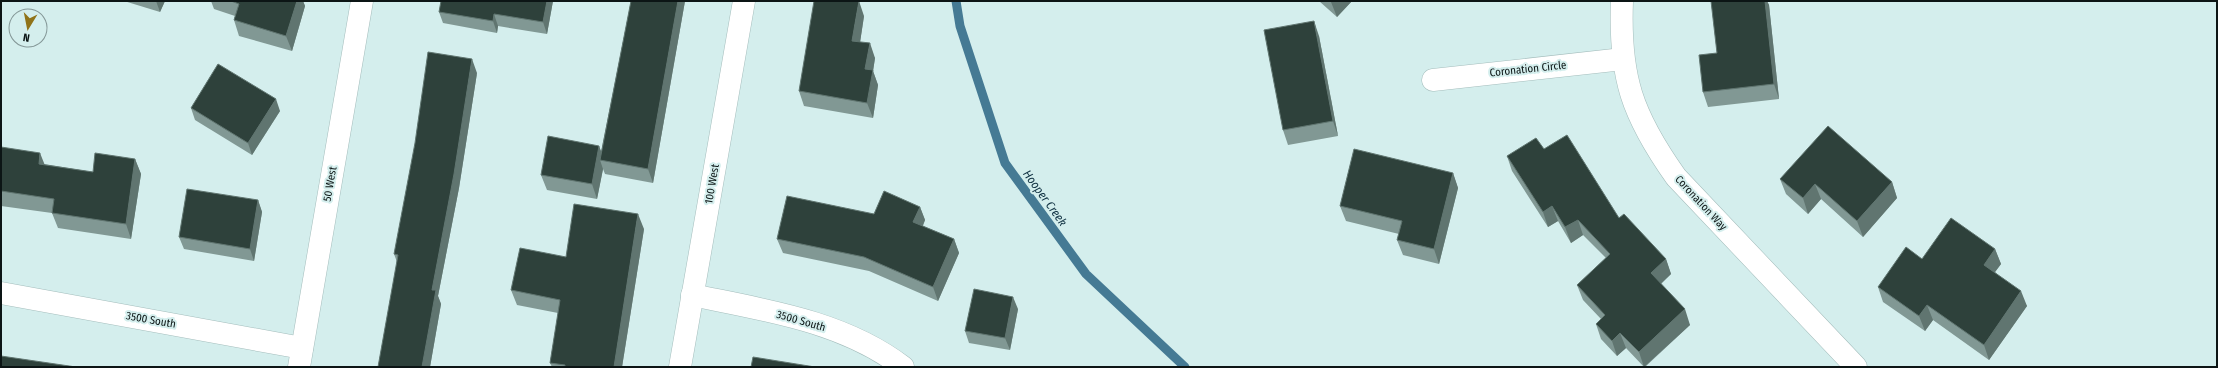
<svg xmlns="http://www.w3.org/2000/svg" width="2218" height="368" font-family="'Fira Sans Condensed',sans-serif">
<rect width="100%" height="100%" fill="#d4eeed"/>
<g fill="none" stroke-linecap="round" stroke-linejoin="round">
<path stroke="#457a94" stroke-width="9" d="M 956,1 L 960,26 L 1005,163 L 1086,274 L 1185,367"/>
<defs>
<g id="street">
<path d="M 1622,1 C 1619,77 1632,115 1676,177 L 1856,367"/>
<path d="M 1433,80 L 1623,59"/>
<path d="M 1,293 L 302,348"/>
<path d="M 692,295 C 764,310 843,321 903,367"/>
<path d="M 299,367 L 362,1"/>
<path d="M 680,367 L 744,1"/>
</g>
</defs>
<use href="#street" stroke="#a4bdbc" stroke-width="23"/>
<use href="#street" stroke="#fff" stroke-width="22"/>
</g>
<g fill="#819894">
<path d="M 124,1 L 165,1 L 160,12 Z"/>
<path d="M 211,1 L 303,1 L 305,6 L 292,51 L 239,36 L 234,20 L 235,16 L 214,9 Z"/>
<path d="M 553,1 L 547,34 L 498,26 L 497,33 L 443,23 L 439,12 Z"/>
<path d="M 631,1 L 685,1 L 653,183 L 605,174 L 603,169 L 597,199 L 547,190 L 541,175 L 599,146 L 601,152 Z"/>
<path d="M 1319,1 L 1352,1 L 1337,17 Z"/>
<path d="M 1711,1 L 1767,1 L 1769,5 L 1779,99 L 1708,107 L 1703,92 L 1717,53 Z"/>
<path d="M 864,16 L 860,42 L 875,58 L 873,71 L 878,85 L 873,118 L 804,106 L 799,91 Z"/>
<path d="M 1319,36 L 1338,136 L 1288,145 L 1283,130 Z"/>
<path d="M 477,73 L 459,188 L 438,296 L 441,304 L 430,367 L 378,367 L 397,262 L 394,254 Z"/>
<path d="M 191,108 L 280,111 L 252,155 L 195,120 Z"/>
<path d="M 1,147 L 44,164 L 93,172 L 135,159 L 141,174 L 131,239 L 58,228 L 52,213 L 1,206 Z"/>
<path d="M 1544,149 L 1619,218 L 1666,259 L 1671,274 L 1661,284 L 1690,325 L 1645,367 L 1644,367 L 1626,348 L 1617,356 L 1601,339 L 1596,324 L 1601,319 L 1583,300 L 1577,285 L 1606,258 L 1583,235 L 1571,243 L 1558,221 L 1548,227 L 1512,171 L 1507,156 Z"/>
<path d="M 1453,173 L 1458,188 L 1439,264 L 1403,255 L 1397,240 L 1399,234 L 1346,221 L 1340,206 Z"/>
<path d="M 1780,179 L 1892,182 L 1897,198 L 1863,237 L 1821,199 L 1808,214 L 1786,194 Z"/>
<path d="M 258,200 L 262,212 L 254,261 L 184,249 L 179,237 Z"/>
<path d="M 920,207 L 925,220 L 923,226 L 954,239 L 959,253 L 938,301 L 869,271 L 783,253 L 777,239 L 874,214 Z"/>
<path d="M 644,229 L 622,367 L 552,367 L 550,363 L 558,313 L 517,305 L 511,290 L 566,257 Z"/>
<path d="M 1995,249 L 2001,264 L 1995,272 L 2027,306 L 1989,360 L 1933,320 L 1925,331 L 1883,302 L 1878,287 L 1922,259 Z"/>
<path d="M 1018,309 L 1010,350 L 969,343 L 965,331 Z"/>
</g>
<g fill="#607570">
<path d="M 156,1 L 165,1 L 160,12 Z"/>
<path d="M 297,1 L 303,1 L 305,6 L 292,51 L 286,36 Z"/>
<path d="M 547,1 L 553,1 L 547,34 L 543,22 Z"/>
<path d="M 678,1 L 685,1 L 653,183 L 648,169 Z"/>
<path d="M 859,1 L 864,16 L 858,56 L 852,41 Z"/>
<path d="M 1332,1 L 1352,1 L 1337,17 L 1331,2 Z"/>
<path d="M 1765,1 L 1767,1 L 1769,5 L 1779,99 L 1774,84 Z"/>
<path d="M 494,14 L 498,26 L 497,33 L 493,21 Z"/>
<path d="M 1314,21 L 1319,36 L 1338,136 L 1333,121 Z"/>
<path d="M 870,43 L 875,58 L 873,71 L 878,85 L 873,118 L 867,103 L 865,69 Z"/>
<path d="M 472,59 L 477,73 L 459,188 L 438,296 L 441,304 L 430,367 L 422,367 L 432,290 Z"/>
<path d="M 276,99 L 280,111 L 252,155 L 248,143 Z"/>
<path d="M 599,146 L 605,161 L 600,160 L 603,169 L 597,199 L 592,184 Z"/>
<path d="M 40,153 L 46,168 L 39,164 Z"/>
<path d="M 135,159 L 141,174 L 131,239 L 126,224 Z"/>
<path d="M 1453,173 L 1458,188 L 1439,264 L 1434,249 Z"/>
<path d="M 1892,182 L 1897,198 L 1863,237 L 1857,221 Z"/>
<path d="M 1815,184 L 1821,199 L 1808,214 L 1803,198 Z"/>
<path d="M 258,200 L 262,212 L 254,261 L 250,249 Z"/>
<path d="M 1552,206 L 1558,221 L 1548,227 L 1543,212 Z"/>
<path d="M 920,207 L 925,220 L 918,236 L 913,222 Z"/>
<path d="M 638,214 L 644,229 L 622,367 L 614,367 Z"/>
<path d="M 1578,220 L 1583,235 L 1571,243 L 1565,227 Z"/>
<path d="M 954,239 L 959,253 L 938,301 L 933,287 Z"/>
<path d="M 1995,249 L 2001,264 L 1989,280 L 1984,265 Z"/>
<path d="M 1666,259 L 1671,274 L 1656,288 L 1651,273 Z"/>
<path d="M 2021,291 L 2027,306 L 1989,360 L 1984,345 Z"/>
<path d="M 1013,297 L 1018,309 L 1010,350 L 1005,338 Z"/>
<path d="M 1927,305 L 1933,320 L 1925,331 L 1919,316 Z"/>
<path d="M 1685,309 L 1690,325 L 1644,367 L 1639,352 Z"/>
<path d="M 1620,333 L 1626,348 L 1617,356 L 1612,341 Z"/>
</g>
<g fill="#2e413b" stroke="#607570">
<path d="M 231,1 L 297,1 L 286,36 L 234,20 L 239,4 Z"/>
<path d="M 441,1 L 547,1 L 543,22 L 494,14 L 493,21 L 439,12 Z"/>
<path d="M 631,1 L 678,1 L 648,169 L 600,160 Z"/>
<path d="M 814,1 L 859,1 L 852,41 L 870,43 L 865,69 L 873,70 L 867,103 L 799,91 Z"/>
<path d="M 1711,1 L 1765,1 L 1774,84 L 1703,92 L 1699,55 L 1717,53 Z"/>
<path d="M 1314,21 L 1333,121 L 1283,130 L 1264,30 Z"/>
<path d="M 428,52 L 472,59 L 454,174 L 432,290 L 436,290 L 422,367 L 378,367 L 398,255 L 394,254 L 415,143 Z"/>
<path d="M 218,64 L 276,99 L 248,143 L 191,108 Z"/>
<path d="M 1828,126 L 1892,182 L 1857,221 L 1815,184 L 1803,198 L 1780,179 Z"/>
<path d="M 1567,135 L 1619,218 L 1624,214 L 1666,259 L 1651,273 L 1685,309 L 1639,352 L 1620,333 L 1612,341 L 1596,324 L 1605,315 L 1577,285 L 1610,254 L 1578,220 L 1565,227 L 1552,206 L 1543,212 L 1507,156 L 1536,138 L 1544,149 Z"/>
<path d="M 548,136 L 599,146 L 592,184 L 541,175 Z"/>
<path d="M 1,147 L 40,153 L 39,164 L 93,172 L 95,153 L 135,159 L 126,224 L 52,213 L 54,199 L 1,191 Z"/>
<path d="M 1354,149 L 1453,173 L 1434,249 L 1397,240 L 1402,221 L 1340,206 Z"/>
<path d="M 187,189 L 258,200 L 250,249 L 179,237 Z"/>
<path d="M 884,191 L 920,207 L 913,222 L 954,239 L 933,287 L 864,257 L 777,239 L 787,196 L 874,214 Z"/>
<path d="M 574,204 L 638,214 L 614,367 L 565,367 L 565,365 L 550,363 L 560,300 L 511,290 L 520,248 L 566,257 Z"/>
<path d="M 1951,218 L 1995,249 L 1984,265 L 2021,291 L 1984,345 L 1927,305 L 1919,316 L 1878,287 L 1906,247 L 1922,259 Z"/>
<path d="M 974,289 L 1013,297 L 1005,338 L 965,331 Z"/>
<path d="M 1,356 L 76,367 L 1,367 Z"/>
<path d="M 753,357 L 815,367 L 751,367 Z"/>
</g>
<g text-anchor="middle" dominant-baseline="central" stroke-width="4" stroke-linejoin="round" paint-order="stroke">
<g font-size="11" fill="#0c1515" stroke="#d4eeed">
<text transform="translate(1528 69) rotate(-6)">Coronation Circle</text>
<text transform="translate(330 184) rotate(-80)">50 West</text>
<text transform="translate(712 184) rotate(-80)">100 West</text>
<text transform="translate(1701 203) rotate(47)">Coronation Way</text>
<text transform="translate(151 320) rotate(10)">3500 South</text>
<text transform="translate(801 321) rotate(16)">3500 South</text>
</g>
<g font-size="12" font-style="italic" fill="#0f3041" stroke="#d4eeed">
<text transform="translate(1045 198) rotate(54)">Hooper Creek</text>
</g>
</g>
<rect width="2218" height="368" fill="none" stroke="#0c1515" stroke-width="4"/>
<g transform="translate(28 28) rotate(190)"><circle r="19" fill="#d4eeed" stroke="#849797"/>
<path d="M0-3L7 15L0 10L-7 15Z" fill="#907319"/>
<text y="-6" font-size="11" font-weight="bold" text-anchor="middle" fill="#0c1515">N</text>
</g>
</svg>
